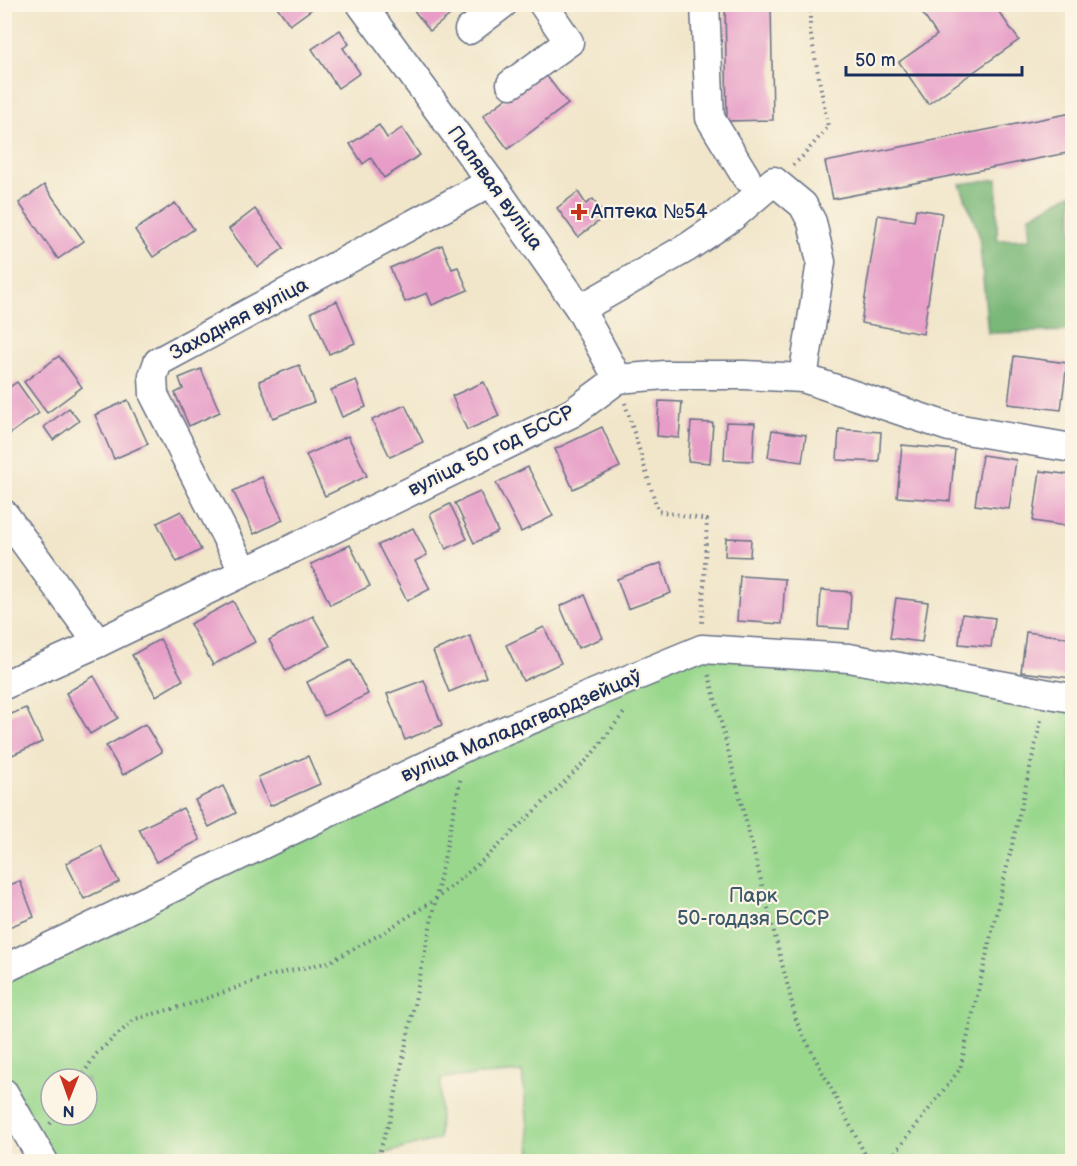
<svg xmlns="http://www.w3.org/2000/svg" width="1077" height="1166" font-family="'Balsamiq Sans',sans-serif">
<rect width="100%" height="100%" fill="#fcf5e5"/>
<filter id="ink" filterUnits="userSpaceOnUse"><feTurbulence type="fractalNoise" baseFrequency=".0167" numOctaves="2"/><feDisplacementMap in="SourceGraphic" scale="12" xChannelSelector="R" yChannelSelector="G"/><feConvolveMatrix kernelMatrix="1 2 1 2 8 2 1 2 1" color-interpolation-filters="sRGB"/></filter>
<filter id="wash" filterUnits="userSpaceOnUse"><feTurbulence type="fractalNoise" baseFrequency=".008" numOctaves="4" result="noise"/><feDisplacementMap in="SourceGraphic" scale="24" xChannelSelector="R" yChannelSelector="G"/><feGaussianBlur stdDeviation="1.35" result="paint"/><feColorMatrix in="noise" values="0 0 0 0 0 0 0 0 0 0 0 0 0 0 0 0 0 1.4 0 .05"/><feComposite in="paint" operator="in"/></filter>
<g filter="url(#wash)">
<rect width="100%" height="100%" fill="#f1e6ca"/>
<path fill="#98d78c" stroke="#5a8375" stroke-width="1.5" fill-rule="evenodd" d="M 702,649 L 1072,698 L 1072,1161 L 532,1161 L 522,1072 L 441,1078 L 439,1139 L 378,1155 L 376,1161 L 44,1161 L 5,1093 L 5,969 ZM 51,1079 L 87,1079 L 87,1115 L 51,1115 Z"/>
<path fill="#7ab878" stroke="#4a746b" stroke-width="1.5" d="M 997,179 L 997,240 L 1031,239 L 1029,217 L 1072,193 L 1072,331 L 988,333 L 979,234 L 960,184 Z"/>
<g id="blocks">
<g fill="#e79dc7">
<path d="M 275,4 L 309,4 L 312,9 L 290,25 Z"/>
<path d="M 409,4 L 464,4 L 430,31 Z"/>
<path d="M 725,4 L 771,4 L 773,120 L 727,121 Z"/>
<path d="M 916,4 L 969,4 L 973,11 L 982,5 L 994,5 L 1019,40 L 928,104 L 899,62 L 937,35 Z"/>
<path d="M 340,30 L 349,44 L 343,48 L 360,73 L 338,88 L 312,49 Z"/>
<path d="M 543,71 L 568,104 L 508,149 L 483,116 Z"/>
<path d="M 1072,113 L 1072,152 L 833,199 L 825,162 Z"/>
<path d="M 379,125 L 387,138 L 402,128 L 420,155 L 384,178 L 371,158 L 363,164 L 350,144 Z"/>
<path d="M 44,185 L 84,241 L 58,259 L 19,203 Z"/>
<path d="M 578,192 L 586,204 L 593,199 L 601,210 L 595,215 L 599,221 L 578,237 L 557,208 Z"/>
<path d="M 175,203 L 194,229 L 153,257 L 135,230 Z"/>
<path d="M 255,209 L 284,248 L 258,267 L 229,229 Z"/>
<path d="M 916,209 L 942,213 L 923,334 L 861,323 L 878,215 L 914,221 Z"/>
<path d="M 442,245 L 452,269 L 458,267 L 468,290 L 432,305 L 427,293 L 405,302 L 390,268 Z"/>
<path d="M 337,301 L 355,343 L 329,354 L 311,312 Z"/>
<path d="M 59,356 L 82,387 L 47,413 L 24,382 Z"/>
<path d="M 1014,356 L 1067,363 L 1061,410 L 1008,404 Z"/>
<path d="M 299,365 L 314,402 L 273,418 L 259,381 Z"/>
<path d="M 201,369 L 220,412 L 189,426 L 175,393 L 183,389 L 179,378 Z"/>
<path d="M 356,380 L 366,407 L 342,417 L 331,390 Z"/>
<path d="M 17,382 L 39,413 L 4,438 L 4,391 Z"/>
<path d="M 484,382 L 499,416 L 467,430 L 452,396 Z"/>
<path d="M 128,400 L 148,444 L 114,459 L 95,415 Z"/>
<path d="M 659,401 L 682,402 L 679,438 L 657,436 Z"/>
<path d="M 405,405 L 423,442 L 390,457 L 372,420 Z"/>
<path d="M 69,408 L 79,421 L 53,440 L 44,427 Z"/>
<path d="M 691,422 L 713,423 L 710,463 L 688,461 Z"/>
<path d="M 726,422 L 755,423 L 753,461 L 724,460 Z"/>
<path d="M 602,427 L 620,467 L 573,489 L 555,449 Z"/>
<path d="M 839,429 L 881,432 L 879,462 L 837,460 Z"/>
<path d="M 772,430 L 806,435 L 802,462 L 768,457 Z"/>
<path d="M 348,436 L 367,476 L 325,496 L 306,455 Z"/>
<path d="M 902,445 L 955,450 L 950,501 L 897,497 Z"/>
<path d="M 982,455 L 1016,460 L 1009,509 L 975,505 Z"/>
<path d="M 528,467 L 553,516 L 521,532 L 496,483 Z"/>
<path d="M 1040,471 L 1072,475 L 1072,527 L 1033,521 Z"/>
<path d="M 262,477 L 283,520 L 254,534 L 233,491 Z"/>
<path d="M 480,492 L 498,532 L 474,543 L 455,503 Z"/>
<path d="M 450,504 L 467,539 L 446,549 L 430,514 Z"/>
<path d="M 181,511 L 201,550 L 177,562 L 157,523 Z"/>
<path d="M 413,528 L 427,555 L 415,561 L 430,589 L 407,601 L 378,545 Z"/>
<path d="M 726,538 L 751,539 L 750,557 L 725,556 Z"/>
<path d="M 350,545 L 370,586 L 330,605 L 311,564 Z"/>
<path d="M 661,563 L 671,593 L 628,609 L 617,579 Z"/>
<path d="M 740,576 L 785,579 L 782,624 L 737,621 Z"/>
<path d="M 821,590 L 851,592 L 849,629 L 819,627 Z"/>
<path d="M 585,595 L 603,638 L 578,648 L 560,606 Z"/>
<path d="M 896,598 L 928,602 L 922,642 L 890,638 Z"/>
<path d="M 233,601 L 255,642 L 213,665 L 190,624 Z"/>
<path d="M 962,614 L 995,618 L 991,647 L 959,644 Z"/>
<path d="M 313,616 L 330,646 L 286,671 L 269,640 Z"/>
<path d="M 544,627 L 561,663 L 523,681 L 506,645 Z"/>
<path d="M 1026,632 L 1072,638 L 1071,678 L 1021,672 Z"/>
<path d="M 470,636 L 486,677 L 449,692 L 433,651 Z"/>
<path d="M 160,639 L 183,680 L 156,696 L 132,655 Z"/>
<path d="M 351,660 L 368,694 L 324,716 L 307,682 Z"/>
<path d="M 94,676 L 118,718 L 90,734 L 66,693 Z"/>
<path d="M 424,680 L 442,725 L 405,740 L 387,694 Z"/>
<path d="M 26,708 L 42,742 L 12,755 L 4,740 L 4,717 Z"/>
<path d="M 145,724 L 162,752 L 123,775 L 106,746 Z"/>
<path d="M 308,756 L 320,784 L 270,806 L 258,777 Z"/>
<path d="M 223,786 L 236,813 L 209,827 L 195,800 Z"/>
<path d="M 183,808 L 200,840 L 156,862 L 139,829 Z"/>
<path d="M 101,846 L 119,882 L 84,899 L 66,863 Z"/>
<path d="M 20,881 L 34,917 L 4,929 L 4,887 Z"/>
</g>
</g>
</g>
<g filter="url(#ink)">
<use href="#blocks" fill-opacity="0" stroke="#666f84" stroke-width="1.5"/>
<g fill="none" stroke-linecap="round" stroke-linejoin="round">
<defs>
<g id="minor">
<path d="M 361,4 L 491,182 L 580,309 L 618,379"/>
<path d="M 705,4 L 710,118 L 746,177"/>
<path d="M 469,30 L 503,4"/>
<path d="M 511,84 L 569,42 L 543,4"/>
<path d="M 580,309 L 688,247 L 732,217 L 774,181 L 803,205 L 812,222 L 821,262 L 803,378"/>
<path d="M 4,514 L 98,643"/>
<path d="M 244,572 L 154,395 L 153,376 L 158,362 L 491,182"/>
<path d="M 4,685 L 98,643 L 572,413 L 618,379 L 665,375 L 744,375 L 803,378 L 949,427 L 1072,448"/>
<path d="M 4,969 L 467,746 L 702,649 L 849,658 L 1072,698"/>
<path d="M 4,1093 L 44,1162"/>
</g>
</defs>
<use href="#minor" stroke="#666f84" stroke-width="31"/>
<g stroke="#666f84" stroke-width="4" stroke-dasharray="1.5 4.5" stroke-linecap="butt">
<path d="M 793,165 L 802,157 L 828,127 L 810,30 L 810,4"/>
<path d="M 625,403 L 658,511 L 707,520 L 702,623"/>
<path d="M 709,675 L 797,1023 L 869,1162"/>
<path d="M 80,1079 L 96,1054 L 135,1019 L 194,1003 L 269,976 L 329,962 L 379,935 L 436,899 L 489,855 L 589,758 L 626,710"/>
<path d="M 50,1124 L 57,1115"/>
<path d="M 376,1162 L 391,1117 L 461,776"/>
<path d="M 888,1162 L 960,1069 L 1042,716"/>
</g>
<use href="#minor" stroke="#fff" stroke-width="28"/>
</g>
</g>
<path fill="#c8321e" stroke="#fcf5e5" stroke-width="2" d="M576 203h6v6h6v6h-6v6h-6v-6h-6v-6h6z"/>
<g text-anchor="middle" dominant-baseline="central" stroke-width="4.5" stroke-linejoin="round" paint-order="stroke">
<g font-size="20" fill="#1b2f5e" stroke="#fcf5e5">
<text transform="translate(495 188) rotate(54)">Палявая вуліца</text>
<text transform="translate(239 319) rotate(-28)">Заходняя вуліца</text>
<text transform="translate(491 451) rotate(-26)">вуліца 50 год БССР</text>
<text transform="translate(521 726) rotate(-23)">вуліца Маладагвардзейцаў</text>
</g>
<g font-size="20" fill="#1b2f5e" stroke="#fcf5e5" text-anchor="start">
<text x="591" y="212">Аптека №54</text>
</g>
<g font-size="20" fill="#3a596a" stroke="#fcf5e5">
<text x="753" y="896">Парк<tspan x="753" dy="23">50-годдзя БССР</tspan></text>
</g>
</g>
<rect width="1077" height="1166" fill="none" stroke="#fcf5e5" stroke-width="24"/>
<g transform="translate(69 1097) rotate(181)"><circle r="28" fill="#fcf5e5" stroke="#a2a6af" stroke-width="1.5"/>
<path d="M0-4.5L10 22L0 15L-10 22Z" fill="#c8321e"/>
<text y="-9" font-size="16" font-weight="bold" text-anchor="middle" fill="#1b2f5e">N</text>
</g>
<path d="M846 66v9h176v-9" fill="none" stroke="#1b2f5e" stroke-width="3"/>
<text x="855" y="66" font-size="18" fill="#1b2f5e" stroke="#fcf5e5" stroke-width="4.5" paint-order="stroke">50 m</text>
</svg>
